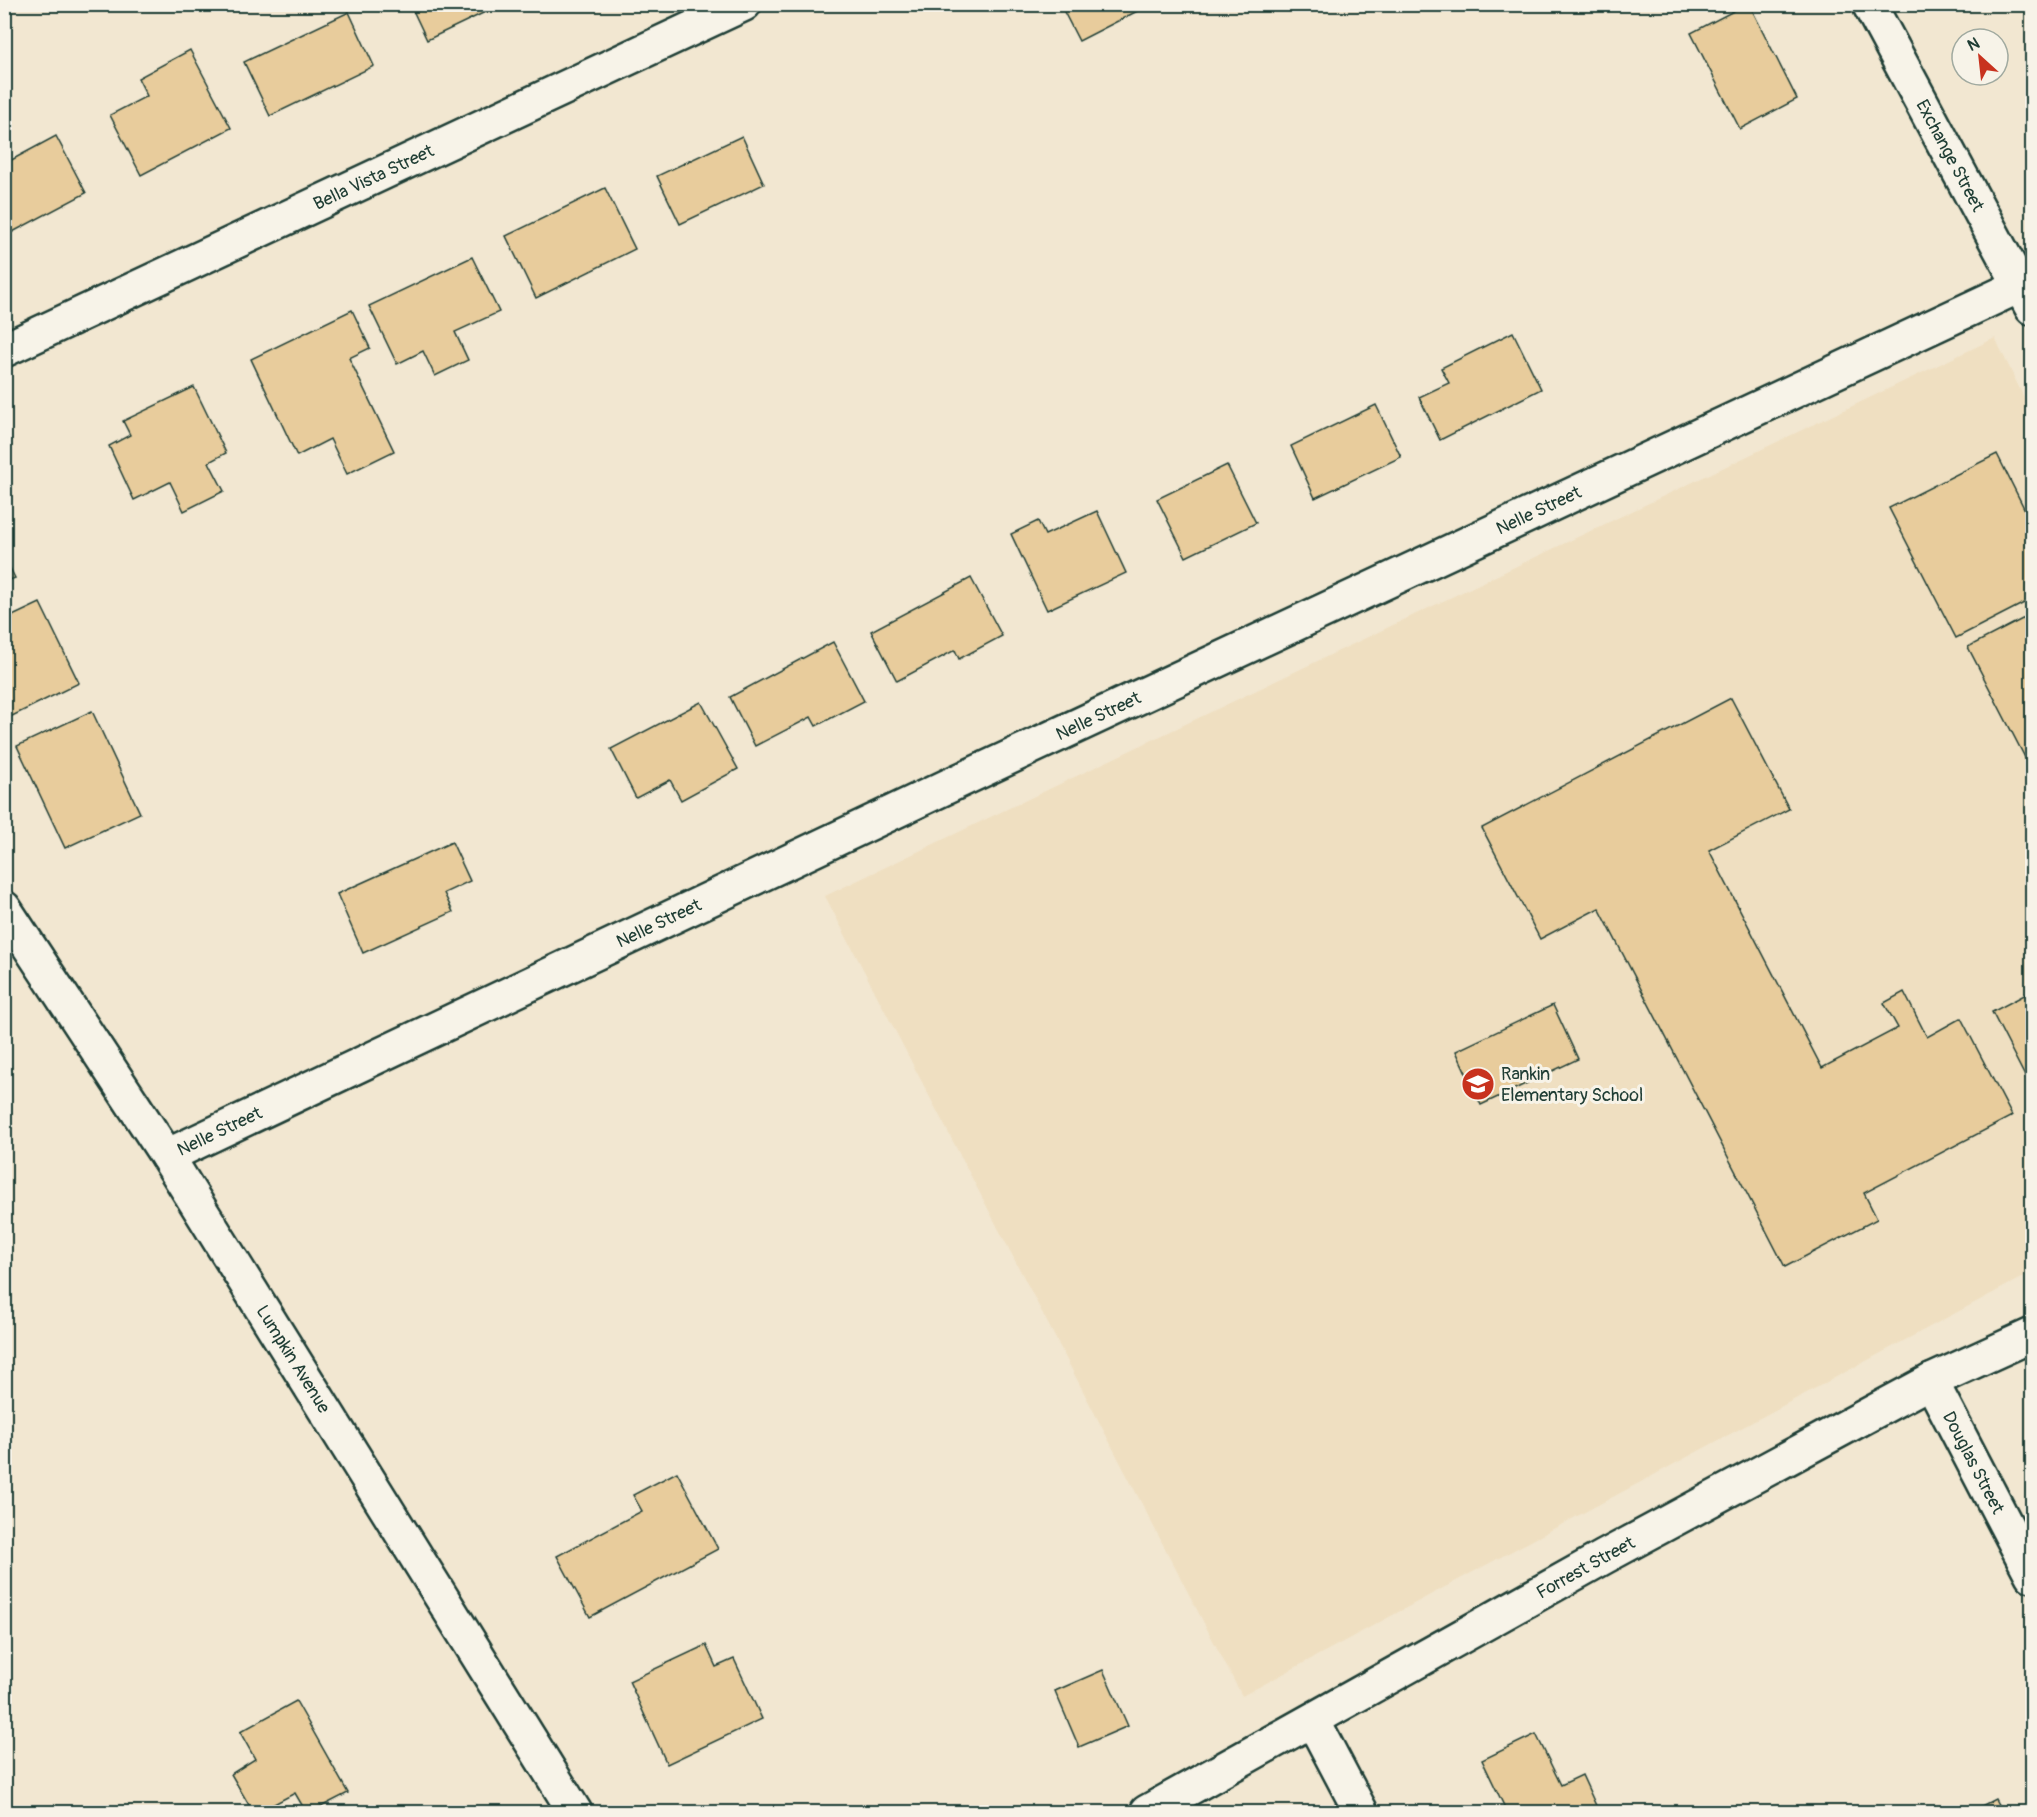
<svg xmlns="http://www.w3.org/2000/svg" width="2037" height="1817" font-family="Pangolin,sans-serif">
<rect width="100%" height="100%" fill="#f2e7d1"/>
<filter id="ink" filterUnits="userSpaceOnUse"><feTurbulence type="fractalNoise" baseFrequency=".0167" numOctaves="2"/><feDisplacementMap in="SourceGraphic" scale="12" xChannelSelector="R" yChannelSelector="G"/><feConvolveMatrix kernelMatrix="1 2 1 2 8 2 1 2 1" color-interpolation-filters="sRGB"/></filter>
<g filter="url(#ink)">
<path fill="#efdfc1" d="M 1995,338 L 2032,414 L 2032,1272 L 1242,1696 L 825,896 Z"/>
<g fill="#e8cc9c" stroke="#1f3d34" stroke-width="1.5">
<path d="M 410,4 L 502,4 L 427,40 Z"/>
<path d="M 1060,4 L 1151,4 L 1079,41 Z"/>
<path d="M 1747,4 L 1749,4 L 1797,99 L 1740,129 L 1691,33 Z"/>
<path d="M 349,12 L 374,66 L 270,116 L 244,62 Z"/>
<path d="M 190,50 L 231,128 L 141,175 L 110,115 L 147,96 L 138,78 Z"/>
<path d="M 56,136 L 86,193 L 7,235 L 4,230 L 4,164 Z"/>
<path d="M 742,136 L 764,184 L 680,224 L 657,176 Z"/>
<path d="M 605,188 L 635,249 L 536,298 L 506,236 Z"/>
<path d="M 472,257 L 499,312 L 455,332 L 468,360 L 435,376 L 423,351 L 397,364 L 369,306 Z"/>
<path d="M 352,310 L 370,348 L 349,358 L 394,451 L 347,474 L 330,439 L 297,456 L 251,359 Z"/>
<path d="M 1513,332 L 1541,389 L 1440,440 L 1419,397 L 1449,383 L 1441,368 Z"/>
<path d="M 194,387 L 226,453 L 209,462 L 224,491 L 184,511 L 170,482 L 134,500 L 109,446 L 130,435 L 123,421 Z"/>
<path d="M 1376,405 L 1401,457 L 1315,498 L 1291,446 Z"/>
<path d="M 1997,454 L 2032,524 L 2032,599 L 1956,638 L 1889,508 Z"/>
<path d="M 1227,465 L 1256,523 L 1186,557 L 1157,499 Z"/>
<path d="M 1097,511 L 1126,573 L 1047,610 L 1011,534 L 1038,521 L 1045,535 Z"/>
<path d="M 4,556 L 15,578 L 4,582 Z"/>
<path d="M 971,578 L 1002,636 L 959,659 L 955,650 L 897,681 L 871,631 Z"/>
<path d="M 40,603 L 79,683 L 4,720 L 4,620 Z"/>
<path d="M 2032,614 L 2032,771 L 1968,647 Z"/>
<path d="M 833,642 L 864,701 L 816,726 L 811,717 L 755,746 L 730,697 Z"/>
<path d="M 1731,698 L 1789,809 L 1709,850 L 1822,1068 L 1898,1028 L 1884,1003 L 1904,992 L 1927,1037 L 1961,1018 L 2012,1116 L 1864,1193 L 1877,1219 L 1785,1267 L 1599,908 L 1540,939 L 1482,828 Z"/>
<path d="M 701,702 L 738,769 L 681,800 L 670,780 L 636,798 L 611,749 Z"/>
<path d="M 92,711 L 140,813 L 65,848 L 17,746 Z"/>
<path d="M 452,842 L 470,881 L 444,893 L 453,912 L 363,953 L 337,894 Z"/>
<path d="M 2032,991 L 2032,1090 L 1992,1012 Z"/>
<path d="M 1553,1005 L 1578,1059 L 1481,1105 L 1456,1051 Z"/>
<path d="M 677,1472 L 718,1549 L 590,1617 L 557,1556 L 642,1511 L 633,1495 Z"/>
<path d="M 706,1645 L 716,1667 L 734,1659 L 762,1719 L 667,1764 L 629,1681 Z"/>
<path d="M 1103,1670 L 1128,1726 L 1079,1747 L 1055,1691 Z"/>
<path d="M 296,1701 L 348,1793 L 311,1812 L 306,1812 L 295,1793 L 259,1812 L 253,1812 L 231,1774 L 255,1759 L 240,1732 Z"/>
<path d="M 1536,1734 L 1561,1785 L 1582,1775 L 1598,1810 L 1593,1812 L 1507,1812 L 1482,1760 Z"/>
<path d="M 1995,1799 L 2002,1812 L 1970,1812 Z"/>
</g>
<g fill="none" stroke-linecap="round" stroke-linejoin="round">
<defs>
<g id="minor">
<path id="s1" d="M 1869,4 L 2032,308"/>
<path id="s2" d="M 4,350 L 744,4"/>
<path id="s3" d="M 167,1156 L 961,780 L 2032,280"/>
<path id="s4" d="M 1931,1381 L 2032,1575"/>
<path d="M 1313,1721 L 1361,1812"/>
<path id="s5" d="M 1147,1812 L 1604,1557 L 1931,1381 L 2032,1335"/>
</g>
<g id="tertiary">
<path id="s6" d="M 4,908 L 167,1156 L 575,1812"/>
</g>
</defs>
<use href="#minor" stroke="#1f3d34" stroke-width="38"/>
<use href="#tertiary" stroke="#1f3d34" stroke-width="38"/>
<use href="#minor" stroke="#f7f3e8" stroke-width="33"/>
<use href="#tertiary" stroke="#f7f3e8" stroke-width="33"/>
</g>
</g>
<defs>
<symbol id="school-disc" viewBox="-11 -11 22 22"><circle r="9.5" fill="#c8321e" stroke="#f7f3e8"/><path d="M0-5L7-2L0 1L-7-2ZM-4 1L0 2.5L4 1V4Q0 6-4 4Z" fill="#fff"/></symbol>
</defs>
<g fill-rule="evenodd">
<use href="#school-disc" x="1459" y="1065" width="38" height="38"/>
</g>
<g text-anchor="middle" dominant-baseline="central" stroke-width="6" stroke-linejoin="round" paint-order="stroke">
<g font-size="18" fill="#1f3d34" stroke="#f7f3e8">
<text stroke="none"><textPath href="#s1" startOffset="172">Exchange Street</textPath></text>
<text stroke="none"><textPath href="#s2" startOffset="408">Bella Vista Street</textPath></text>
<text stroke="none"><textPath href="#s3" startOffset="1516">Nelle Street</textPath></text>
<text stroke="none"><textPath href="#s3" startOffset="1030">Nelle Street</textPath></text>
<text stroke="none"><textPath href="#s3" startOffset="544">Nelle Street</textPath></text>
<text stroke="none"><textPath href="#s3" startOffset="58">Nelle Street</textPath></text>
<text stroke="none"><textPath href="#s6" startOffset="536">Lumpkin Avenue</textPath></text>
<text stroke="none"><textPath href="#s4" startOffset="92">Douglas Street</textPath></text>
<text stroke="none"><textPath href="#s5" startOffset="502">Forrest Street</textPath></text>
</g>
<g font-size="18" fill="#1f3d34" stroke="#f7f3e8" text-anchor="start">
<text x="1501" y="1074">Rankin<tspan x="1501" dy="21">Elementary School</tspan></text>
</g>
</g>
<rect width="2037" height="1817" fill="none" stroke="#f7f3e8" stroke-width="24"/>
<rect x="12" y="12" width="2013" height="1793" fill="none" stroke="#1f3d34" stroke-width="2" filter="url(#ink)"/>
<g transform="translate(1980 57) rotate(333)"><circle r="28" fill="#f7f3e8" stroke="#a1aaa0" stroke-width="1.5"/>
<path d="M0-4.5L10 22L0 15L-10 22Z" fill="#c8321e"/>
<text y="-9" font-size="16" font-weight="bold" text-anchor="middle" fill="#1f3d34">N</text>
</g>
</svg>
